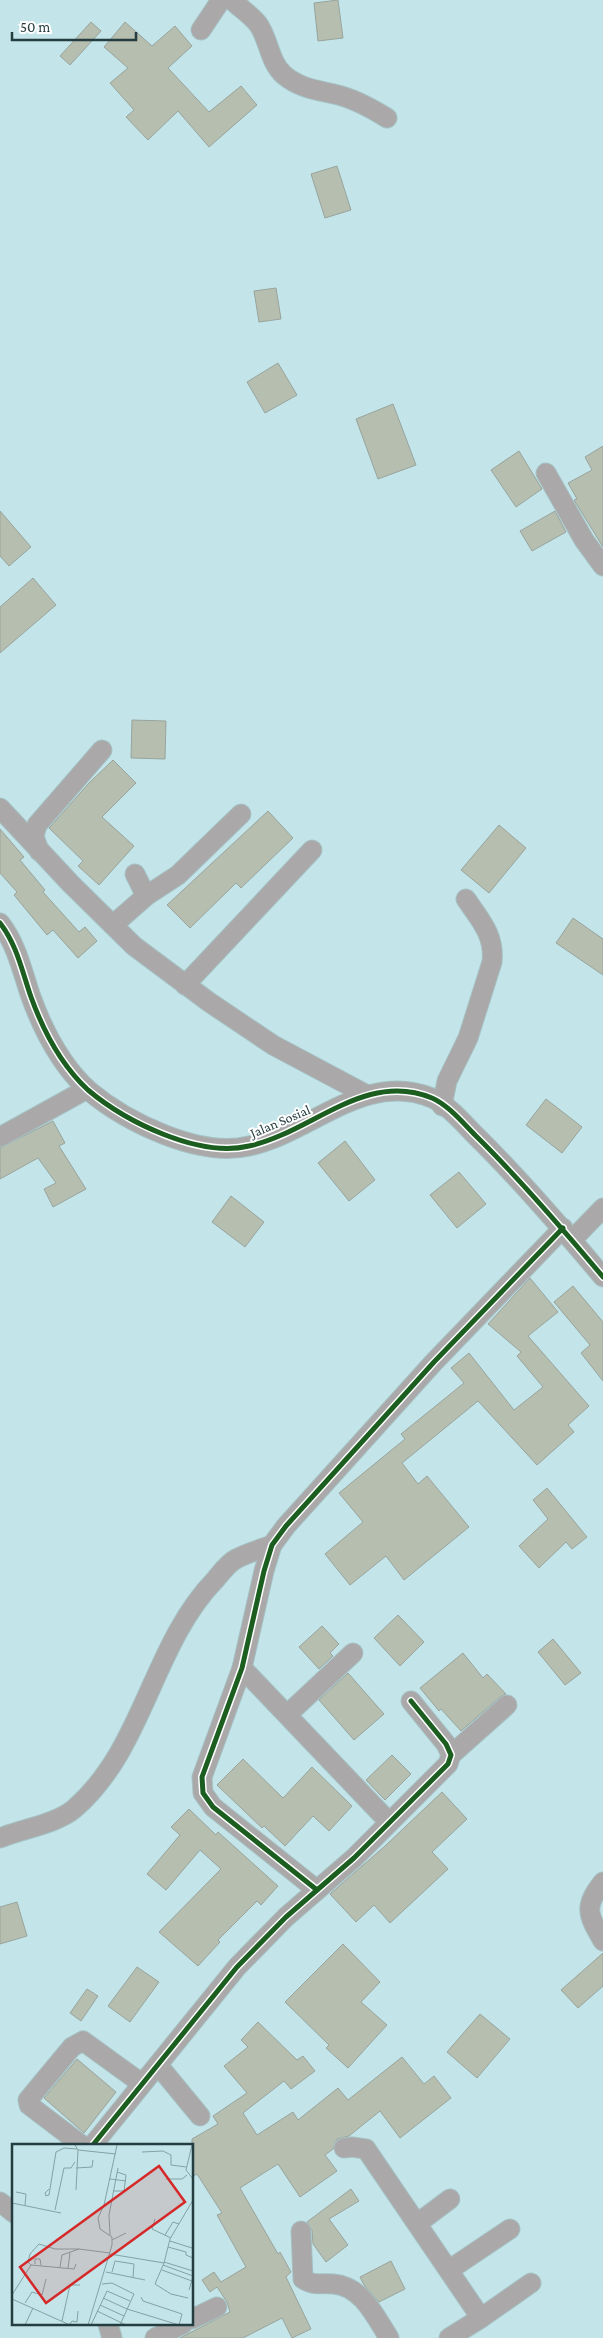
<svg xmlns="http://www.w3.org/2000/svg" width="603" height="2338" font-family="'Crimson Pro',serif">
<rect width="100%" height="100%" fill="#c3e5e9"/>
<g fill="#b6beaf" stroke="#98a49d">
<path d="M 338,0 L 343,38 L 318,41 L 314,3 Z"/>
<path d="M 91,22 L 101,31 L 70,65 L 60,56 Z"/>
<path d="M 125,22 L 152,46 L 175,26 L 192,46 L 168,68 L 209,112 L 241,86 L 257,105 L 209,147 L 178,111 L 148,140 L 126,117 L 134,110 L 110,83 L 128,68 L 104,47 Z"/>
<path d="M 337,166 L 351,210 L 325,218 L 311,174 Z"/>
<path d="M 276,288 L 281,319 L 259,322 L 254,291 Z"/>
<path d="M 278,363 L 297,395 L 265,413 L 247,382 Z"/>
<path d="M 393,404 L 416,465 L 378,479 L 356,419 Z"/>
<path d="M 603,446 L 603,547 L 574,500 L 577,499 L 568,483 L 592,470 L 585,457 Z"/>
<path d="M 519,451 L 542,489 L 516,507 L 491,470 Z"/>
<path d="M 0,511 L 31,547 L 9,566 L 0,556 Z"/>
<path d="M 555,511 L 566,532 L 532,551 L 520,531 Z"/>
<path d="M 33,578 L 56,605 L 0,653 L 0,607 Z"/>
<path d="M 132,720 L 166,721 L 165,759 L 131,758 Z"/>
<path d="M 113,760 L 136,783 L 102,817 L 134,846 L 99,885 L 78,866 L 83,861 L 49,828 L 89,783 Z"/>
<path d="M 268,811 L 293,838 L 241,888 L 236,883 L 190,928 L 167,905 Z"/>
<path d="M 499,825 L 526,848 L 489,893 L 461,870 Z"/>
<path d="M 0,829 L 24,857 L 20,860 L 45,890 L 43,892 L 79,932 L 85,927 L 97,941 L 78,958 L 53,930 L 47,935 L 14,895 L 17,892 L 0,873 Z"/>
<path d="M 573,918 L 603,939 L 603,975 L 556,943 Z"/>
<path d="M 546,1099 L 582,1127 L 562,1153 L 526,1125 Z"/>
<path d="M 53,1121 L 65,1143 L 59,1146 L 86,1189 L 53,1207 L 44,1189 L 56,1183 L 38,1158 L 0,1179 L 0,1148 Z"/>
<path d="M 345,1141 L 375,1180 L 349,1201 L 318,1163 Z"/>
<path d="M 459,1172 L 486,1204 L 457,1228 L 430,1195 Z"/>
<path d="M 231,1196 L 264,1222 L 245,1247 L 212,1222 Z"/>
<path d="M 530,1278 L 558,1312 L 528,1336 L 589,1406 L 568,1425 L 574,1432 L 537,1465 L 478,1401 L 402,1463 L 418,1484 L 427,1476 L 469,1527 L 404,1580 L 386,1556 L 350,1585 L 325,1554 L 363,1522 L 339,1493 L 405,1439 L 401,1434 L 464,1383 L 451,1368 L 469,1353 L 514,1410 L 543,1387 L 517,1356 L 521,1352 L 488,1324 Z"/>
<path d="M 573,1286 L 603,1322 L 603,1381 L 581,1353 L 590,1345 L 554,1302 Z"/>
<path d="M 547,1488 L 587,1537 L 572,1549 L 566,1542 L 539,1568 L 519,1546 L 548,1519 L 533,1500 Z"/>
<path d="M 398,1615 L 424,1642 L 400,1666 L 374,1638 Z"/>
<path d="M 322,1626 L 339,1644 L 330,1653 L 333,1656 L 319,1669 L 299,1647 Z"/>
<path d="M 553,1639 L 581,1673 L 565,1685 L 538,1652 Z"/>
<path d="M 463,1653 L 483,1678 L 487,1674 L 506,1694 L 500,1697 L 461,1731 L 441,1709 L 439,1711 L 420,1688 Z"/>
<path d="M 348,1673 L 384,1714 L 354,1740 L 319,1700 Z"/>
<path d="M 392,1755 L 411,1774 L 385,1800 L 366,1780 Z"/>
<path d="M 243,1759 L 283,1798 L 312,1767 L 352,1806 L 329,1831 L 313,1816 L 285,1846 L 264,1826 L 262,1828 L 217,1785 Z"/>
<path d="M 442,1792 L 467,1819 L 432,1852 L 448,1869 L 390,1923 L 374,1905 L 356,1922 L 330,1894 L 385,1846 Z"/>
<path d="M 189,1809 L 216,1835 L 218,1832 L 278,1886 L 261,1905 L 257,1901 L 218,1940 L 220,1942 L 198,1966 L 159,1932 L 221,1869 L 200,1850 L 166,1890 L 147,1874 L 180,1835 L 171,1827 Z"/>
<path d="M 17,1902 L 27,1936 L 0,1944 L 0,1907 Z"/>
<path d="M 343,1944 L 380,1982 L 361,2002 L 387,2025 L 348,2068 L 326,2048 L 329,2045 L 285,2002 Z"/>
<path d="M 603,1953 L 603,1986 L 578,2008 L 561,1990 Z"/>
<path d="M 137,1967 L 159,1982 L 130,2022 L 108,2006 Z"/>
<path d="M 87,1989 L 98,1996 L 81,2021 L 70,2013 Z"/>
<path d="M 480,2014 L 510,2039 L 477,2078 L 447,2052 Z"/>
<path d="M 258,2022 L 297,2060 L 303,2056 L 315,2071 L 291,2089 L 284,2081 L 243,2113 L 257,2135 L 293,2112 L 298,2120 L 338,2088 L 348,2100 L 402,2057 L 424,2084 L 434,2076 L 451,2098 L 400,2138 L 380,2111 L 349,2136 L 337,2139 L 333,2149 L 325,2155 L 337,2171 L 300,2197 L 278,2164 L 240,2188 L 278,2254 L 280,2252 L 291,2272 L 286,2277 L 311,2329 L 292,2338 L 282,2318 L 243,2338 L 180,2338 L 230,2312 L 227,2302 L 217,2287 L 210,2292 L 202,2280 L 214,2272 L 221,2282 L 246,2267 L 217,2215 L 222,2213 L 197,2174 L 192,2177 L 192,2139 L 218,2124 L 213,2116 L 247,2093 L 224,2066 L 248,2047 L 241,2040 Z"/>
<path d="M 77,2059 L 116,2092 L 84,2133 L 44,2098 Z"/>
<path d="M 351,2189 L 359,2201 L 329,2219 L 348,2245 L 326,2262 L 313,2244 L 312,2230 L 307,2222 Z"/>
<path d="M 391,2261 L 405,2289 L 379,2302 L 364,2285 L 360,2277 Z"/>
</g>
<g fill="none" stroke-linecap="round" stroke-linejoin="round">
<defs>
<g id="minor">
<path d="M 232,0 C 240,8 251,15 258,24 C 269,39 269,62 284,75 C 299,88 317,90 334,94 C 353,98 371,108 387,118"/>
<path d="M 201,30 L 221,0"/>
<path d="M 546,473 L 584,540 L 603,566"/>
<path d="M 0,808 L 71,884 L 134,946 L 209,1002 L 273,1045 L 367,1095"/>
<path d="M 39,851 L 34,836 L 37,825 L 102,750"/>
<path d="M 135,874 L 146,896"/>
<path d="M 0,923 C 17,945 22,971 31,997 C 43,1030 62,1066 88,1090 C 126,1122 199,1158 249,1146 C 311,1133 365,1070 432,1098 C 448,1105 463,1123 475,1135 C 521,1180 562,1228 603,1277"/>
<path d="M 113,925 L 146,896 L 178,875 L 241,814"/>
<path d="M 185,985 L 312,850"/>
<path d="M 442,1106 L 447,1081 L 468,1038 L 492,962 C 495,935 480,920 466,899"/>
<path d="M 0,1137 L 87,1089"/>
<path d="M 572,1240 L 603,1208"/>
<path d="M 242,1668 L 389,1822"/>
<path d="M 288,1714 L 353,1653"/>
<path d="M 451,1755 L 507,1705"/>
<path d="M 0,1838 C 22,1829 56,1824 74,1809 C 144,1749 152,1645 215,1580 C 221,1573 228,1563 236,1559 C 247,1553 261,1549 272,1545"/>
<path d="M 603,1882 C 583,1907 588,1915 603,1941"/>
<path d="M 317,1890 L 213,1807 L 203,1793 L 202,1777 L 242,1668 L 264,1571 L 272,1545 L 286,1526 L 434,1362 L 563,1228"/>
<path d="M 158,2065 L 200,2116"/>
<path d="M 83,2146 L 29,2105 L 28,2100 L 72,2047 L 83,2041 L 141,2083"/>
<path d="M 92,2146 L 237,1967 L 286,1917 L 354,1858 L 448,1764 L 451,1755 L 446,1744 L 411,1701"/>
<path d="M 344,2148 L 352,2147 L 366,2149 L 481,2318 L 449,2338"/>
<path d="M 0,2202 L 14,2213"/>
<path d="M 418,2223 L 450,2199"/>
<path d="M 301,2231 L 303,2279 C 313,2286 322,2283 333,2284 C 362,2286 375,2316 389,2338"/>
<path d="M 449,2270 L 510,2229"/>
<path d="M 481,2318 L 531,2283"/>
<path d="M 192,2319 L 217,2307"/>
<path d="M 108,2324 L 112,2338"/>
<path d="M 155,2338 L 183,2324"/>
</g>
</defs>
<use href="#minor" stroke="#a6c1c4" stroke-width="21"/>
<use href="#minor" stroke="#aaa8a8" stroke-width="19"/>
<defs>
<g id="cycleway">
<path d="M 0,923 C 17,945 22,971 31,997 C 43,1030 62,1066 88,1090 C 126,1122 199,1158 249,1146 C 311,1133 365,1070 432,1098 C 448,1105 463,1123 475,1135 C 521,1180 562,1228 603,1277"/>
<path d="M 317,1890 L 213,1807 L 203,1793 L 202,1777 L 242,1668 L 264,1571 L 272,1545 L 286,1526 L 434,1362 L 563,1228"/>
<path d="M 92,2146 L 237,1967 L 286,1917 L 354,1858 L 448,1764 L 451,1755 L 446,1744 L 411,1701"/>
</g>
</defs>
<use href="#cycleway" stroke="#fff" stroke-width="8"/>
<use href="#cycleway" stroke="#1b5e20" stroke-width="5"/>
</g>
<g text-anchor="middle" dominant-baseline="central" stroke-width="4" stroke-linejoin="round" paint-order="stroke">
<g font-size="14" fill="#243d40" stroke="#fff">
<text transform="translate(280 1121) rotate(-23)">Jalan Sosial</text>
</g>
</g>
<g transform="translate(12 2144)">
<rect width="181" height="181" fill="#c3e5e9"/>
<path fill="none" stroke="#83a2a5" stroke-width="1" d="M 63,1 L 66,6 L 64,46M 180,1 L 174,26 L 181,35M 66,6 L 104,10M 130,8 L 151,7 L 159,11 L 159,21 L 174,23M 64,24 L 80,23 L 81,16M 98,35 L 114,37M 154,35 L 170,35 L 175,31M 37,45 L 33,49 L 34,52 L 37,51 L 44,8 L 52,4 L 65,5M 101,47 L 112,47 L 114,31 L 105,28M 4,48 L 14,50 L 13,61M 0,59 L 49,69M 43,66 L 52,24 L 59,24 L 63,18M 143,75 L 140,85 L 159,94M 98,91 L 97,71 L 106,24M 153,91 L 161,78 L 167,80M 100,96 L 114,89M 158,97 L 180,104M 156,103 L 174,108 L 174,111 L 181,114M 98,110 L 152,119 L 158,95 L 181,56M 152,118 L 181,127M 152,119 L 143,140 L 159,150 L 176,154M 23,120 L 23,115 L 28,115 L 29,121M 19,121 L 16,118 L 18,110 L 27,100 L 43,105 L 67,105M 151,121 L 181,132 L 177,146M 48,123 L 50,111 L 67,105 L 98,109M 56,124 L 58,109M 150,126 L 180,137M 94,128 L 133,136M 100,128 L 103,117 L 122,120 L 121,133M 90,140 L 100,139 L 122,150 L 108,181M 0,151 L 19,121 L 62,125 L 64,120M 129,153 L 131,157 L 170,170 L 167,181M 91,154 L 115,165 L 167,181M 0,155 L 58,181M 13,159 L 20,148 L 30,151 L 34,135M 88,161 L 112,172M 85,167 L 114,181M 50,177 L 58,141 L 68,141M 58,180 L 60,177 L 65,178 L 66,167M 13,181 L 21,164M 76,181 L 100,101 L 100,93 L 88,85 L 86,74 L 92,61 L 105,1M 79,181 L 95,147 L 118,157"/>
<path fill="#d62828" fill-opacity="0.15" stroke="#d62828" stroke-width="2.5" d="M 147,22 L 173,58 L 34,159 L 8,123 Z"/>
<rect width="181" height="181" fill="none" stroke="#243d40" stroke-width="2.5"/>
</g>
<path d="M12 32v8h124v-8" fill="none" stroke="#243d40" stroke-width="2.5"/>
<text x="20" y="32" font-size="15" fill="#243d40" stroke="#ffffff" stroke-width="4" paint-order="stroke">50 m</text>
</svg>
